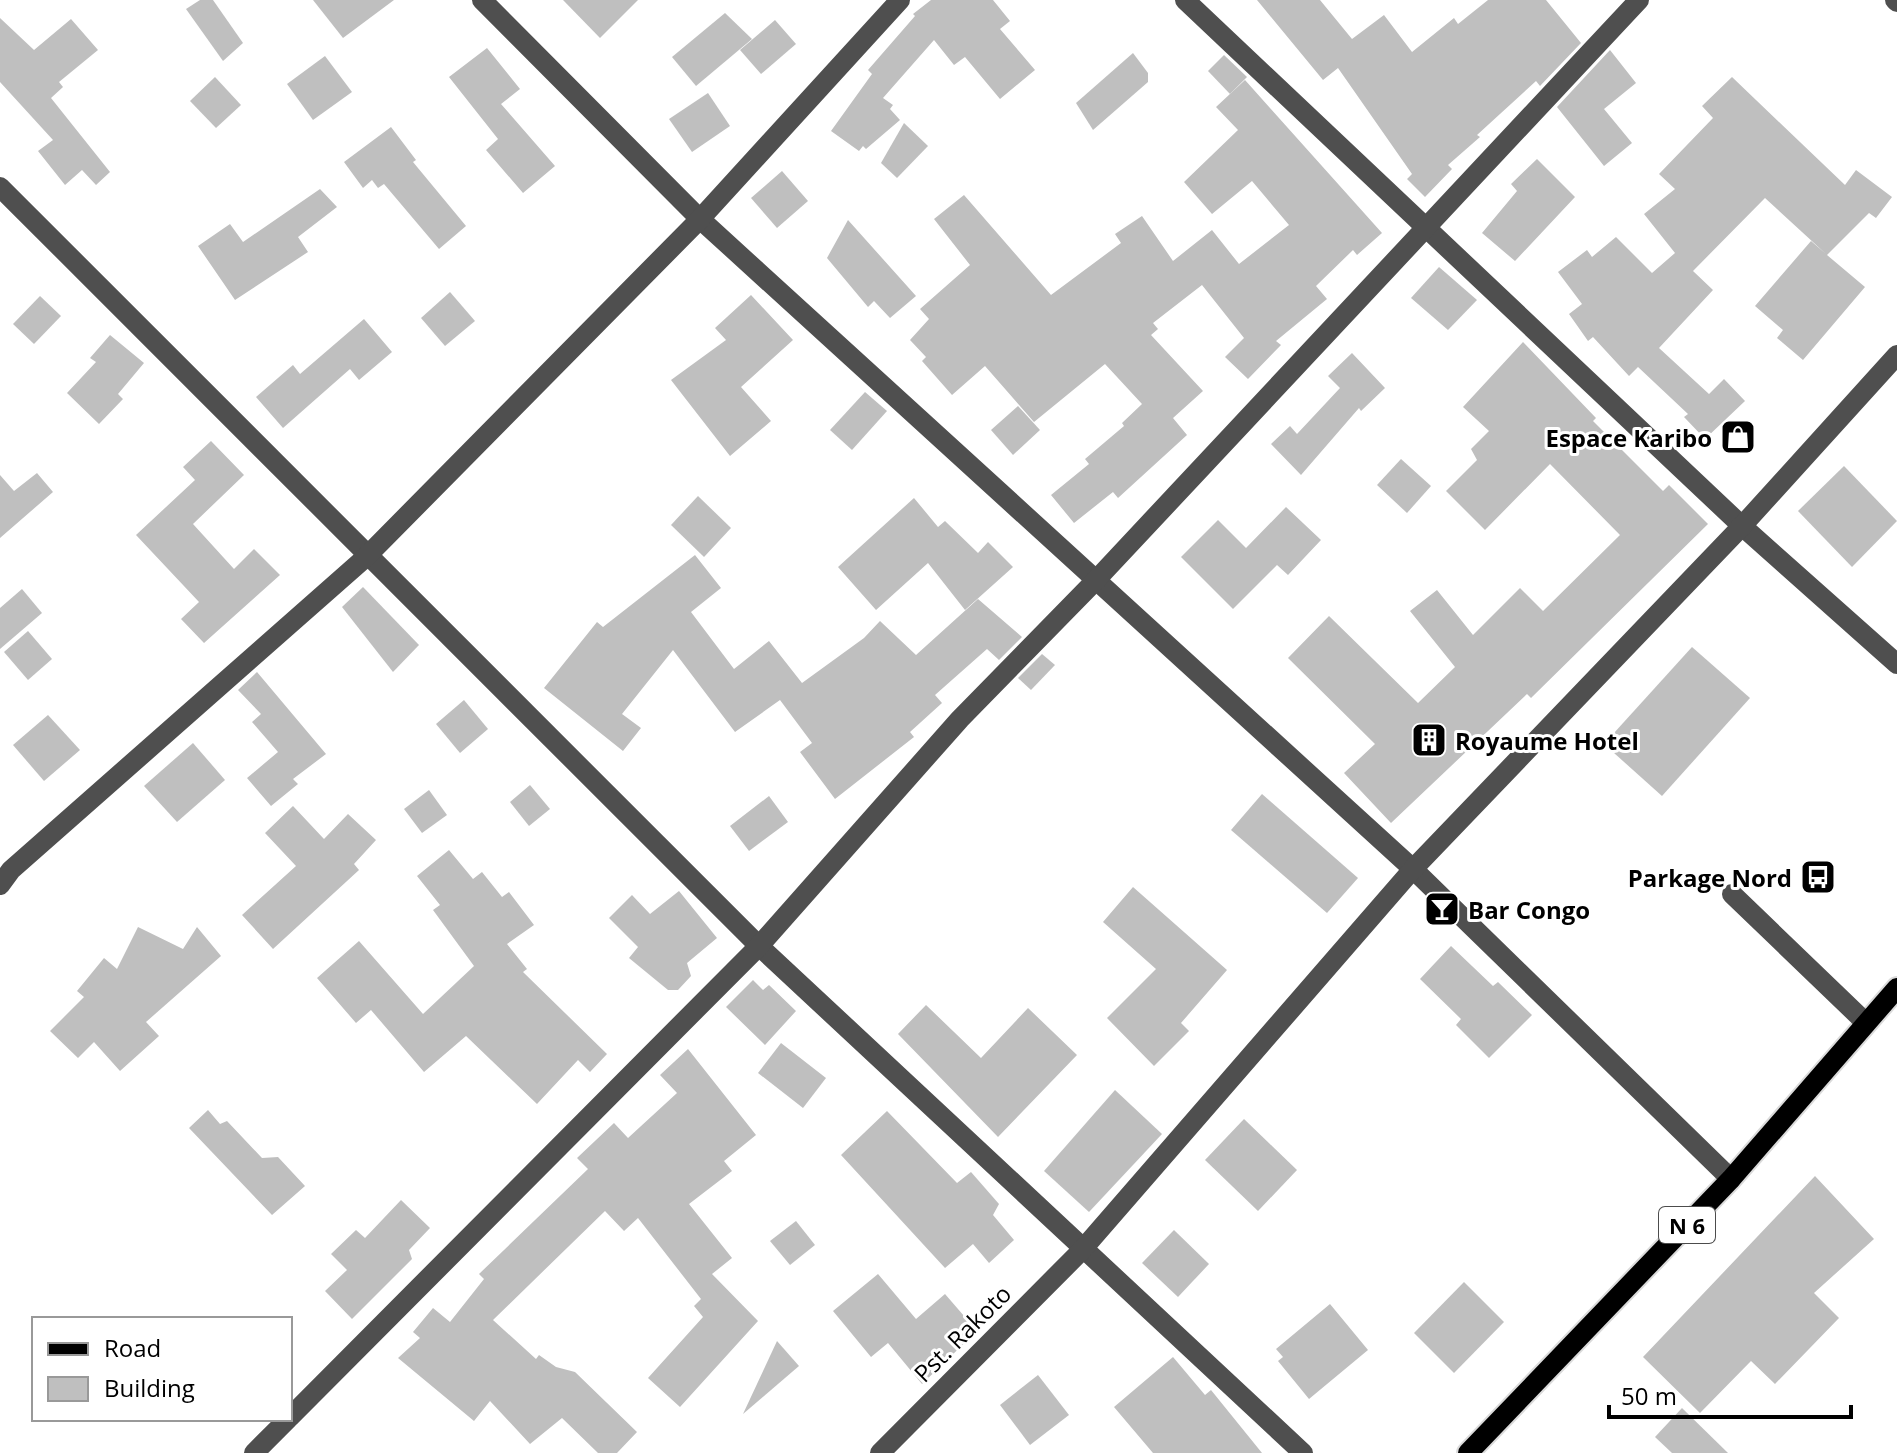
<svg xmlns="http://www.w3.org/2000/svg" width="1897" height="1453" font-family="'Open Sans',sans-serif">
<rect width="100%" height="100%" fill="#fff"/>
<g fill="#bfbfbf">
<path d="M 200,0 L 213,0 L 243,43 L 223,61 L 186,9 Z"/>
<path d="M 313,0 L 394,0 L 343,38 Z"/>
<path d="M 563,0 L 638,0 L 600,38 Z"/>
<path d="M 931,0 L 993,0 L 1010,21 L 1000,29 L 1035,70 L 1000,99 L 965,57 L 954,65 L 934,40 L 883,98 L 893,105 L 890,109 L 900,120 L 866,149 L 863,146 L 859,151 L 831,131 L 872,74 L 868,70 L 915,16 L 913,14 Z"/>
<path d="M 1257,0 L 1320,0 L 1352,39 L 1384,15 L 1412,52 L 1454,18 L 1458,24 L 1488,0 L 1546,0 L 1581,43 L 1540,86 L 1536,81 L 1477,135 L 1480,137 L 1448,165 L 1452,169 L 1425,197 L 1407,179 L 1412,174 L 1338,68 L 1323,80 Z"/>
<path d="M 725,13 L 752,39 L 696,86 L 672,57 Z"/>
<path d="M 0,18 L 34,50 L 71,19 L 98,50 L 59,82 L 63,87 L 51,98 L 110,172 L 96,185 L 82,170 L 65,185 L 38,151 L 53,140 L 0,82 Z"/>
<path d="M 775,20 L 796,44 L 761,74 L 740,50 Z"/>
<path d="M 487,48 L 520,89 L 501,104 L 555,166 L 523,193 L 486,150 L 498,139 L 449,77 Z"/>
<path d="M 1610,50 L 1636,83 L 1604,109 L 1632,143 L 1604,166 L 1557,107 Z"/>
<path d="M 1133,53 L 1148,73 L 1148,82 L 1093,130 L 1076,103 Z"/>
<path d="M 1224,55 L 1247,77 L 1230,94 L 1208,71 Z"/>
<path d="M 325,56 L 352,92 L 313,120 L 287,84 Z"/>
<path d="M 215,77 L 241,105 L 216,128 L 190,101 Z"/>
<path d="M 1732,77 L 1845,185 L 1856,170 L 1892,197 L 1876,218 L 1869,213 L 1827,255 L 1865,287 L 1803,360 L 1777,338 L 1783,330 L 1755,306 L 1811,241 L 1826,254 L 1765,198 L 1693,271 L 1713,290 L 1659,348 L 1709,394 L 1724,379 L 1745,401 L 1705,439 L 1684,417 L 1688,414 L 1638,367 L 1629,376 L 1593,337 L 1588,341 L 1569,314 L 1582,304 L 1558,272 L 1587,250 L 1592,257 L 1616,237 L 1652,273 L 1675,253 L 1644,214 L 1675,189 L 1659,174 L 1713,118 L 1702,106 Z"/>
<path d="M 1245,80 L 1382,233 L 1357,255 L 1353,250 L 1316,286 L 1327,299 L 1276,341 L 1281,345 L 1248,379 L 1225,357 L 1244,338 L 1202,285 L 1153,323 L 1158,329 L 1151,335 L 1203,391 L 1173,418 L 1187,435 L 1118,498 L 1113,492 L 1074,523 L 1051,495 L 1089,464 L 1085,459 L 1124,426 L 1122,423 L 1142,404 L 1105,364 L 1034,422 L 985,366 L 952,395 L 922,361 L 926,357 L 910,340 L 929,319 L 920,309 L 970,265 L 934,219 L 964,195 L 1051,295 L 1121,243 L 1115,234 L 1142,216 L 1173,261 L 1212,230 L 1239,264 L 1289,225 L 1252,181 L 1212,214 L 1184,182 L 1238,130 L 1216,107 Z"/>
<path d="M 708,93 L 730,126 L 692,152 L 669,119 Z"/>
<path d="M 904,123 L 928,146 L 897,178 L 881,163 Z"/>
<path d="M 391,127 L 416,160 L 413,162 L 466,226 L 439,249 L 384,184 L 378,188 L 372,180 L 363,188 L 344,162 Z"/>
<path d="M 1537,159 L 1575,197 L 1515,261 L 1482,233 L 1517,191 L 1511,184 Z"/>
<path d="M 782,171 L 808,201 L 777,228 L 751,198 Z"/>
<path d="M 320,189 L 337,207 L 298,237 L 308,252 L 235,300 L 198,246 L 230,224 L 243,242 Z"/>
<path d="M 848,220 L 916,296 L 890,318 L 874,301 L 868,307 L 827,258 Z"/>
<path d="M 1439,267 L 1477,300 L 1448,330 L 1411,298 Z"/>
<path d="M 450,292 L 475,321 L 445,346 L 421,318 Z"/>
<path d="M 751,295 L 793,340 L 741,387 L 771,421 L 730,456 L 671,380 L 726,340 L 715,328 Z"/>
<path d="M 40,296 L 61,316 L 34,344 L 13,324 Z"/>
<path d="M 364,319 L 392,352 L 359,380 L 350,369 L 283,428 L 256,397 L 293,365 L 300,374 Z"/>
<path d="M 110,335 L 144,363 L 118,394 L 123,399 L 99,424 L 67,393 L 96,362 L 90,358 Z"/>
<path d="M 1523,342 L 1596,418 L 1593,421 L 1663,491 L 1669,485 L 1708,524 L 1531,698 L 1527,694 L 1391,823 L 1344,773 L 1375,744 L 1288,658 L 1329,616 L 1418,703 L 1455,667 L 1410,611 L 1437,590 L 1473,635 L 1520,588 L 1543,611 L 1620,535 L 1550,464 L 1485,530 L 1446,491 L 1477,460 L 1471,449 L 1489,431 L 1463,407 Z"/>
<path d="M 1352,353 L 1385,388 L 1361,411 L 1359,408 L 1301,475 L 1271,444 L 1290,426 L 1297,434 L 1340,388 L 1328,376 Z"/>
<path d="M 865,392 L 887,411 L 852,450 L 830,430 Z"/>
<path d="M 1018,406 L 1040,430 L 1013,455 L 991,430 Z"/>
<path d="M 211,441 L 244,475 L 193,524 L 234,569 L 254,549 L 280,575 L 204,643 L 181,619 L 199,602 L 136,535 L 195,480 L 183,467 Z"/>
<path d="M 1401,459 L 1431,486 L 1407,513 L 1377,485 Z"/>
<path d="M 1844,466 L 1897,521 L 1852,567 L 1798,511 Z"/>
<path d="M 37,473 L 53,492 L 0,538 L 0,475 L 14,491 Z"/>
<path d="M 698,496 L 731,528 L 704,557 L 671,525 Z"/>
<path d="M 914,498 L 938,527 L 945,521 L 978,553 L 988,542 L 1013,567 L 965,610 L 928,563 L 876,610 L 838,567 Z"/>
<path d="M 1286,507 L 1321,540 L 1288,575 L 1277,565 L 1233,609 L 1181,557 L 1218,520 L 1246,548 Z"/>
<path d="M 695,555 L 721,588 L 691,612 L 734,669 L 769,641 L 802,683 L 864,638 L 880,621 L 916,655 L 978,599 L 1022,637 L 999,660 L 987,649 L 935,695 L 942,703 L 910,732 L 914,737 L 835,799 L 800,752 L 812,743 L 780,700 L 735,732 L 673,650 L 622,714 L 641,728 L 623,751 L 544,688 L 597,622 L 603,627 Z"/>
<path d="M 363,587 L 419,645 L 393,672 L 342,607 Z"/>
<path d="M 22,589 L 42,613 L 0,649 L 0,608 Z"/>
<path d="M 28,631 L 52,659 L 28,680 L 4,652 Z"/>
<path d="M 1692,647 L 1750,698 L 1662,796 L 1604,744 Z"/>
<path d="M 1042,654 L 1055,665 L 1031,690 L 1018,678 Z"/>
<path d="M 257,672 L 326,754 L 293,779 L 298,784 L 271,806 L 247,778 L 278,752 L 252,722 L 261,714 L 238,690 Z"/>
<path d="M 464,700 L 488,729 L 460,753 L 436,724 Z"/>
<path d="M 48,715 L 80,750 L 44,781 L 13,745 Z"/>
<path d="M 193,743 L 225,780 L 177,822 L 144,786 Z"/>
<path d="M 530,785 L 550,809 L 529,826 L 510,802 Z"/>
<path d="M 429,790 L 447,815 L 422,833 L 404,809 Z"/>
<path d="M 1262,794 L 1358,878 L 1327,913 L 1231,830 Z"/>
<path d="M 769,796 L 788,822 L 749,851 L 730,826 Z"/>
<path d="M 293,806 L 324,839 L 348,814 L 376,840 L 354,864 L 359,870 L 273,949 L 242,915 L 296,866 L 265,833 Z"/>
<path d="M 449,850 L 473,879 L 482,872 L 502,897 L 509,892 L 534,925 L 507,944 L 527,969 L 523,972 L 607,1054 L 590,1072 L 578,1060 L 537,1104 L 466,1036 L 424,1072 L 371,1010 L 356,1023 L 317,978 L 359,941 L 423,1014 L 474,966 L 433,910 L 440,905 L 417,876 Z"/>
<path d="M 1133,887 L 1227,970 L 1181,1023 L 1189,1031 L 1154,1066 L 1107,1018 L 1156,969 L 1103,922 Z"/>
<path d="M 679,891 L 717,938 L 687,963 L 691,976 L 678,990 L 668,990 L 629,958 L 638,947 L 609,918 L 632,895 L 650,914 Z"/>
<path d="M 138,927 L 183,949 L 197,927 L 221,956 L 146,1022 L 159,1036 L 120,1071 L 94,1042 L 78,1058 L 50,1031 L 84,997 L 77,991 L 104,958 L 117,969 Z"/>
<path d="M 1451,946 L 1493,986 L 1498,982 L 1532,1015 L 1489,1058 L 1456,1025 L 1461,1019 L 1420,979 Z"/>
<path d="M 753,980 L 763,990 L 769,985 L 796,1011 L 765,1045 L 726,1007 Z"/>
<path d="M 926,1005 L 981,1058 L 1028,1008 L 1077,1055 L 998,1137 L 898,1034 Z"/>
<path d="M 781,1043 L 826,1078 L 803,1108 L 758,1073 Z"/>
<path d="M 688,1049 L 756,1135 L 724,1161 L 732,1171 L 689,1204 L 732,1258 L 712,1274 L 758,1321 L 680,1407 L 648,1378 L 703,1317 L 694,1306 L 701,1299 L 638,1218 L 624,1231 L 605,1211 L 493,1320 L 536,1359 L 539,1355 L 556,1367 L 575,1372 L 637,1432 L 617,1453 L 598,1453 L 562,1418 L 530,1444 L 490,1401 L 474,1421 L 398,1358 L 420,1338 L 413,1332 L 433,1308 L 450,1322 L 484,1279 L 479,1274 L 588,1169 L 577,1158 L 614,1123 L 628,1138 L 677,1093 L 660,1075 Z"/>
<path d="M 1115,1090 L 1162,1134 L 1089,1212 L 1044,1171 Z"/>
<path d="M 208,1110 L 220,1124 L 227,1121 L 262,1158 L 278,1157 L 305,1186 L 272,1215 L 189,1128 Z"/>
<path d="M 887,1111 L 957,1183 L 971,1172 L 999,1204 L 993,1215 L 1014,1240 L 989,1263 L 973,1244 L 945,1268 L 841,1155 Z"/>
<path d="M 1244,1119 L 1297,1170 L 1258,1211 L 1205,1160 Z"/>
<path d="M 1815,1176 L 1874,1239 L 1814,1293 L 1839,1318 L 1775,1384 L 1751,1361 L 1700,1413 L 1643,1357 Z"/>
<path d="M 401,1200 L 430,1228 L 409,1250 L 412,1259 L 352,1319 L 325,1291 L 347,1270 L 331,1254 L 356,1230 L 365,1238 Z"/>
<path d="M 796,1221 L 815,1245 L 790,1265 L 770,1241 Z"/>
<path d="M 1174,1230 L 1209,1264 L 1178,1297 L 1142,1263 Z"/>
<path d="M 878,1274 L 916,1319 L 945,1294 L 977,1331 L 922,1384 L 888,1343 L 871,1357 L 833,1311 Z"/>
<path d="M 1464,1282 L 1504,1322 L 1454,1373 L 1414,1333 Z"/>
<path d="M 1330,1304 L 1368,1350 L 1309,1399 L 1278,1361 L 1283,1357 L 1276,1349 Z"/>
<path d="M 777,1341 L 799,1366 L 743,1414 Z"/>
<path d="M 1173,1357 L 1205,1395 L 1211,1390 L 1262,1453 L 1153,1453 L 1114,1407 Z"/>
<path d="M 1038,1375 L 1069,1415 L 1030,1445 L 1000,1405 Z"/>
<path d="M 1682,1408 L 1728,1453 L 1672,1453 L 1655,1437 Z"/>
</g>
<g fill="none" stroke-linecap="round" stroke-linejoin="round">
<defs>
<path id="major" d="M 1468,1453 L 1731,1179 L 1897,988"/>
</defs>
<use href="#major" stroke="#dbdbdb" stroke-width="24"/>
<g stroke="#4f4f4f" stroke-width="20">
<path d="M 482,0 L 700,219 L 1413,869 L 1731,1179"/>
<path d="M 1185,0 L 1742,526 L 1897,664"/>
<path d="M 1895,0 L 1897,2"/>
<path d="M 0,187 L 759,946 L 1303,1453"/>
<path d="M 0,885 L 11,870 L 366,557 L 700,219 L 900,0"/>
<path d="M 1732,894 L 1865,1022"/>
<path d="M 290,1417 L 759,946 L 960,719 L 1097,579 L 1639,0"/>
<path d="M 254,1453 L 288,1419"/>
<path d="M 880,1453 L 1082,1250 L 1413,869 L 1742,526 L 1897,355"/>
</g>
<use href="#major" stroke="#000" stroke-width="20"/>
</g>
<defs>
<symbol id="shop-square" viewBox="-11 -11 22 22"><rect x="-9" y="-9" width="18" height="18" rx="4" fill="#000" stroke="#fff"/><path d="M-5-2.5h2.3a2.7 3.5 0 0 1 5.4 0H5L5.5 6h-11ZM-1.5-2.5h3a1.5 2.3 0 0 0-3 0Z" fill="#fff"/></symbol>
<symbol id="building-square" viewBox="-11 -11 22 22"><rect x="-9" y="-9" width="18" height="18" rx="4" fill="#000" stroke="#fff"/><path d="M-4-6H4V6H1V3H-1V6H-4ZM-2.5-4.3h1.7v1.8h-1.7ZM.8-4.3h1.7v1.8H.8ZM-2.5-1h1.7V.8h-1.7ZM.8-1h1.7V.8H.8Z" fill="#fff"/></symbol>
<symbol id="bus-square" viewBox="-11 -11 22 22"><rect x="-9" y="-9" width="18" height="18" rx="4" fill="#000" stroke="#fff"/><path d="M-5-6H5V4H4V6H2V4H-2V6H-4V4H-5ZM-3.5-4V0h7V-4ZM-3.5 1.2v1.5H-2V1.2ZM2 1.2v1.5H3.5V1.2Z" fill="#fff"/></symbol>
<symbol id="bar-square" viewBox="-11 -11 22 22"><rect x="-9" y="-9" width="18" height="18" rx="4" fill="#000" stroke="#fff"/><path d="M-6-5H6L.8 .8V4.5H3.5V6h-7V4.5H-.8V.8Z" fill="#fff"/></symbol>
</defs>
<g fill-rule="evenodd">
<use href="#shop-square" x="1718" y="417" width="40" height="40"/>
<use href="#building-square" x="1409" y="720" width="40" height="40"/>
<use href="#bus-square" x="1798" y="857" width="40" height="40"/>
<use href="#bar-square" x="1422" y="889" width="40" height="40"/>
</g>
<g text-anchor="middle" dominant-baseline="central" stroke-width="6" stroke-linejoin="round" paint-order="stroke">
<rect fill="#fff" stroke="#4c4c4c" stroke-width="2" x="1659" y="1207" width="56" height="36" rx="6"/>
<g font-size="22" font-weight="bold" fill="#000">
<text x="1687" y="1225">N 6</text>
</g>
<g font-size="24" font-weight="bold" fill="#000" stroke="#fff" text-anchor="end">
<text x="1712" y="437">Espace Karibo</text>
<text x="1455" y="740" text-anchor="start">Royaume Hotel</text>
<text x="1792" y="877">Parkage Nord</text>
<text x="1468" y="909" text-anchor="start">Bar Congo</text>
</g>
<g font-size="24" fill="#000" stroke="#fff">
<text transform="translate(962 1333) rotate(-45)">Pst. Rakoto</text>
</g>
</g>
<rect x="32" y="1317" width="260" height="104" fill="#ffffff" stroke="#999999" stroke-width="2"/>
<rect x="48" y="1343" width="40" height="12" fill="#000000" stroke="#999999" stroke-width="2"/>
<text x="104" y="1357" font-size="24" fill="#000000">Road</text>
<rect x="48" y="1377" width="40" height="24" fill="#bfbfbf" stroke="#999999" stroke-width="2"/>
<text x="104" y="1397" font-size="24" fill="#000000">Building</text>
<path d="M1609 1405v12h242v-12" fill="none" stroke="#000000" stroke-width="4"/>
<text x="1621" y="1405" font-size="24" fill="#000000" stroke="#ffffff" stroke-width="6" paint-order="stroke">50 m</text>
</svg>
